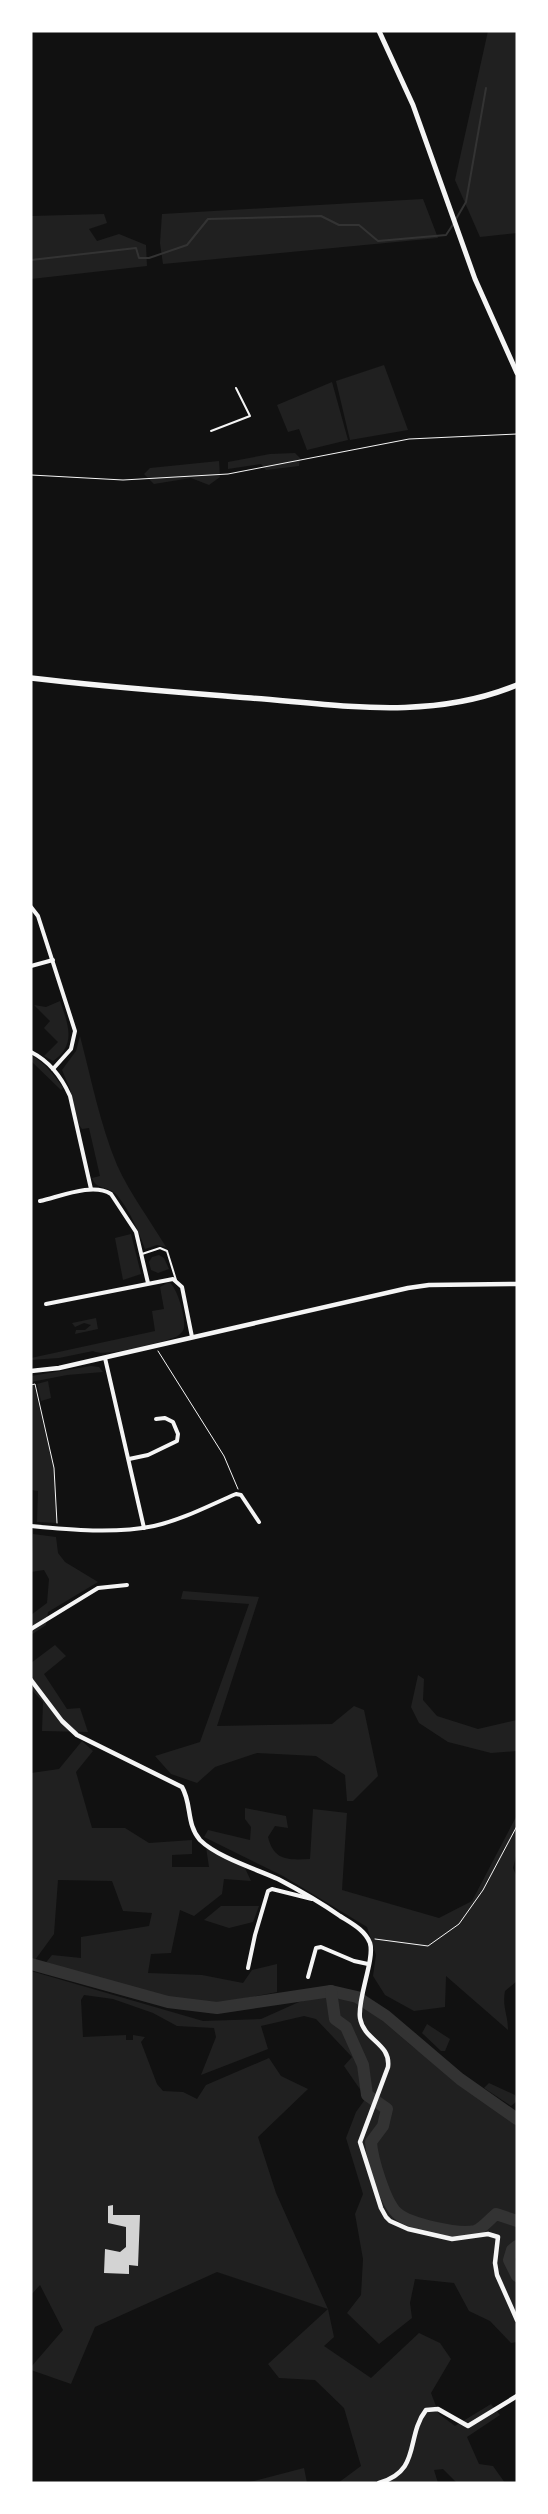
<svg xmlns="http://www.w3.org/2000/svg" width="548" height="2514" font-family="'Golos Text',sans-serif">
<rect width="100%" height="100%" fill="#111"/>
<g fill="#202020">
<path d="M 488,31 L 517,31 L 517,233 L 480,237 L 455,180 Z"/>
<path d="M 423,199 L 438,238 L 163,264 L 160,243 L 162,214 Z"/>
<path d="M 104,214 L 107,223 L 89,229 L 97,241 L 119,234 L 146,245 L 147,266 L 31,279 L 31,216 Z"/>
<path d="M 384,365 L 408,430 L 350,440 L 336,381 Z"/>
<path d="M 332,382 L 348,440 L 307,450 L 299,429 L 288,432 L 277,405 Z"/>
<path d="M 295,453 L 300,458 L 299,466 L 266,470 L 261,464 L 228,469 L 228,462 L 270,454 Z"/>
<path d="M 219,461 L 220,477 L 209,485 L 191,478 L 154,484 L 144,474 L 150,468 Z"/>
<path d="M 60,1001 C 68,1024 77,1045 53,1061 L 44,1056 L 58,1042 L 44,1028 L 50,1021 L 34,1005 L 46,1007 Z"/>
<path d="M 80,1036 C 91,1078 100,1124 117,1165 C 130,1194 150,1220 166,1247 L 157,1245 L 145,1249 C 138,1230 130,1211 117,1195 C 109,1186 96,1190 92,1178 L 100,1176 L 89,1128 L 82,1129 L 79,1125 L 70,1089 L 62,1070 L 76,1051 Z"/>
<path d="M 31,1055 C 44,1062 55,1076 63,1088 L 61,1090 L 31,1061 Z"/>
<path d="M 131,1234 L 141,1274 L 123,1280 L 115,1238 Z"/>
<path d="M 159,1255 L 164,1258 L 169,1269 L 158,1273 L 151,1270 L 149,1262 L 152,1257 Z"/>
<path d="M 169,1282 C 177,1287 186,1318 184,1328 C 183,1332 180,1334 176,1337 C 163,1342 104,1358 93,1351 L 59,1358 L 31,1360 L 31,1358 L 155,1331 L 152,1311 L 164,1309 L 160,1287 Z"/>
<path d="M 96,1318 L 98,1329 L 75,1334 L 76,1330 L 85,1330 L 91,1325 L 84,1323 L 75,1327 L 72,1323 Z"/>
<path d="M 91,1366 L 99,1367 L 103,1372 L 67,1375 L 31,1382 L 31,1376 Z"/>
<path d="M 48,1381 L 51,1398 L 41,1401 L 37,1384 Z"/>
<path d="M 34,1385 L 54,1470 L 57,1523 L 37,1522 L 38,1491 L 31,1490 L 31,1386 Z"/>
<path d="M 33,1534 L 56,1537 L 58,1553 L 65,1562 L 98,1582 L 48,1612 L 46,1625 L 31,1635 L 31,1615 L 47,1603 L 49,1579 L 44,1570 L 31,1572 Z"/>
<path d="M 183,1591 L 259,1597 L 217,1726 L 332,1724 L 354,1706 L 364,1710 L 378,1776 L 353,1801 L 347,1801 L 345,1775 L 316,1756 L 257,1753 L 215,1767 L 197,1783 L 171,1774 L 155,1756 L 200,1742 L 249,1604 L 181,1599 Z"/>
<path d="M 55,1645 L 66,1656 L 44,1674 L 67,1709 L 80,1708 L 88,1732 L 42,1731 L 43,1702 L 31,1689 L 31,1663 Z"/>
<path d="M 418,1675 L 424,1679 L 423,1700 L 437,1716 L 478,1729 L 517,1720 L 517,1751 L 491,1753 L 448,1742 L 419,1723 L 411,1707 Z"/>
<path d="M 82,1741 L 93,1751 L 76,1772 L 92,1828 L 125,1828 L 149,1843 L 192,1840 L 192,1854 L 172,1855 L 172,1867 L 209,1867 L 206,1847 L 245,1868 L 251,1881 L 224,1879 L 222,1894 L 194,1916 L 180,1910 L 171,1953 L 151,1954 L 148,1973 L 202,1975 L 243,1983 L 252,1970 L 277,1964 L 277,1992 L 214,2004 L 139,1992 L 44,1965 L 52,1955 L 81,1958 L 81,1937 L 149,1926 L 152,1913 L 123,1911 L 112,1881 L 58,1880 L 54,1934 L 35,1960 L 31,1959 L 31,1773 L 59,1769 Z"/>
<path d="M 245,1808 L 286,1816 L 288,1828 L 275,1826 L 268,1837 C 274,1861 288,1860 310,1859 L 313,1809 L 347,1813 L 342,1890 L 439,1918 L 472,1901 L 517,1815 L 517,1852 L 513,1868 L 517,1877 L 517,1981 L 505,1991 C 502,2008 508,2014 508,2030 L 446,1976 L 445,2007 L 414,2011 L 385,1995 L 373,1976 L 376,1955 L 367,1927 L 283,1876 L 204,1837 L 208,1830 L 250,1840 L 251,1827 L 245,1819 Z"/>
<path d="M 221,1906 L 259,1906 L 253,1922 L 229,1928 L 204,1920 Z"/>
<path d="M 31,1971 L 203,2021 L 261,2019 L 299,2002 L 326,1995 L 353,2001 L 370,2010 L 412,2046 L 517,2121 L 517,2342 L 511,2343 L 490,2321 L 469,2311 L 454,2283 L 415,2279 L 410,2303 L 412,2318 L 379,2344 L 347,2313 L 361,2295 L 363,2259 L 355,2214 L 363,2194 L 346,2138 L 356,2112 L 366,2098 L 344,2066 L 352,2057 L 316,2019 L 304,2016 L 261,2026 L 268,2049 L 201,2075 L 216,2037 L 214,2028 L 177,2026 L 153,2013 L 113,1999 L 84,1995 L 81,2000 L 83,2037 L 126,2035 L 126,2040 L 133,2040 L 133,2035 L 145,2037 L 141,2042 L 157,2084 L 163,2091 L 183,2092 L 197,2099 L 206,2085 L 269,2058 L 281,2076 L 308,2089 L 258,2137 L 276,2193 L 328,2309 L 334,2337 L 324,2346 L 371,2378 L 419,2333 L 440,2343 L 451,2359 L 431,2393 L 439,2414 L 455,2426 L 491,2404 L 500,2415 L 467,2437 L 479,2464 L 493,2466 L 505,2483 L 457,2483 L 443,2469 L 434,2470 L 438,2483 L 338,2483 L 361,2466 L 344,2408 L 315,2380 L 279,2378 L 268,2364 L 328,2309 L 217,2272 L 95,2327 L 71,2384 L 31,2370 L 31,2367 L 63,2330 L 40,2285 L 31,2295 Z"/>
<path d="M 427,2024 L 450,2039 L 445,2051 L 441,2051 L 422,2033 Z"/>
<path d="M 489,2083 L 515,2095 L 517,2101 L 511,2106 L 484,2088 Z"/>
<path d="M 304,2468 L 307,2483 L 250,2483 L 250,2482 Z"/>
</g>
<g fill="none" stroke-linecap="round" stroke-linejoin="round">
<g stroke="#333" stroke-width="2">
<path d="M 456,219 L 466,202 L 486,88"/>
<path d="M 31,260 L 136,248 L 139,258 L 149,258 L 187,245 L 208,219 L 321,216 L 339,225 L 359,225 L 378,241 L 446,235 L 454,223"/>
</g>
<g stroke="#333" stroke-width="12">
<path d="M 31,1964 L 168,2002 L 217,2008 L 331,1991 L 357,1997 L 386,2016 L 460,2079 L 517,2119"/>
<path d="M 331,1991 L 335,2019 L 346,2027 L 363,2065 L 367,2095 L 387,2109 L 383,2126 L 371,2142 C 372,2158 385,2202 397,2213 C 409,2224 459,2235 475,2231 C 482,2229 490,2219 496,2214 L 517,2221"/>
<path d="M 517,2246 L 512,2250 L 509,2260 L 517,2276"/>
</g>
</g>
<path fill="#d3d3d3" d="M 113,2205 L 113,2215 L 140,2215 L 138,2266 L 129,2265 L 129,2274 L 104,2273 L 105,2249 L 120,2252 L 126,2247 L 126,2227 L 108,2223 L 108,2206 Z"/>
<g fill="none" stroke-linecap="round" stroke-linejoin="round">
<g stroke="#f5f5f5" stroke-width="1">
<path d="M 31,475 L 123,480 L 228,474 L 409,439 L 517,434"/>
<path d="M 158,1351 L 224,1456 L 238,1489"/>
<path d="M 31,1385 L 35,1384 L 54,1468 L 57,1523"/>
<path d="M 375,1939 L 428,1946 L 459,1924 L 483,1890 L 517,1826"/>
</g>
<g stroke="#f5f5f5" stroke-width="2">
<path d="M 211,431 L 250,416 L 236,388"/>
<path d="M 142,1254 L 160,1248 L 167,1251 L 176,1280"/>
</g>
<g stroke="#f5f5f5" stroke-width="4">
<path d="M 31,907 L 38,916 L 75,1031 L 71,1049 L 53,1069"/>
<path d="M 31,966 L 53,960"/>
<path d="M 31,1052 C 49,1061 62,1078 70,1096 L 91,1189"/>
<path d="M 40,1201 C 59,1197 93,1182 111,1194 L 136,1232 L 148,1283"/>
<path d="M 46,1304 L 173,1279 L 182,1287 L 192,1337"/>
<path d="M 105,1358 L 144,1528"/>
<path d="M 129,1459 L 148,1455 L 177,1441 L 178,1434 L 173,1422 L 165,1418 L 156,1419"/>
<path d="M 31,1526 C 71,1530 115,1534 154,1526 C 182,1520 210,1505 236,1494 L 241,1495 L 259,1522"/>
<path d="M 31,1629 L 98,1588 L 127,1585"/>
<path d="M 248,1968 L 255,1935 L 268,1891 L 272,1889 L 312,1899"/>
<path d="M 308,1977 L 316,1948 L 321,1947 L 354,1961 L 368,1964"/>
</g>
<g stroke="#f5f5f5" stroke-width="4.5">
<path d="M 31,1371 L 59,1368 L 408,1288 L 429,1285 L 517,1284"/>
<path d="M 31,1680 L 62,1721 L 77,1735 L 182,1787 C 192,1804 186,1824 200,1840 C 217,1857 256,1869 278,1879 C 299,1890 320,1902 340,1916 C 351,1923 365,1930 370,1943 C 375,1959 357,1999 360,2018 C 364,2041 391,2043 388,2067 L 360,2142 L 381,2208 L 386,2217 L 390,2221 L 408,2229 L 452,2239 L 488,2234 L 498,2237 L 495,2263 L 497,2275 L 517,2320"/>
<path d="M 379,2483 C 422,2471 405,2437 426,2410 L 438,2409 L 468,2426 L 517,2396"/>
</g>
<path stroke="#f5f5f5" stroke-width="5" d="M 379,31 L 413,105 L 475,279 L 517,373"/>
<path stroke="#f5f5f5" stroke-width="5.5" d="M 31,678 C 104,687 177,692 251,698 C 341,705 430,721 517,685"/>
</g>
<rect width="548" height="2514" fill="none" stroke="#ffffff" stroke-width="65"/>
</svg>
